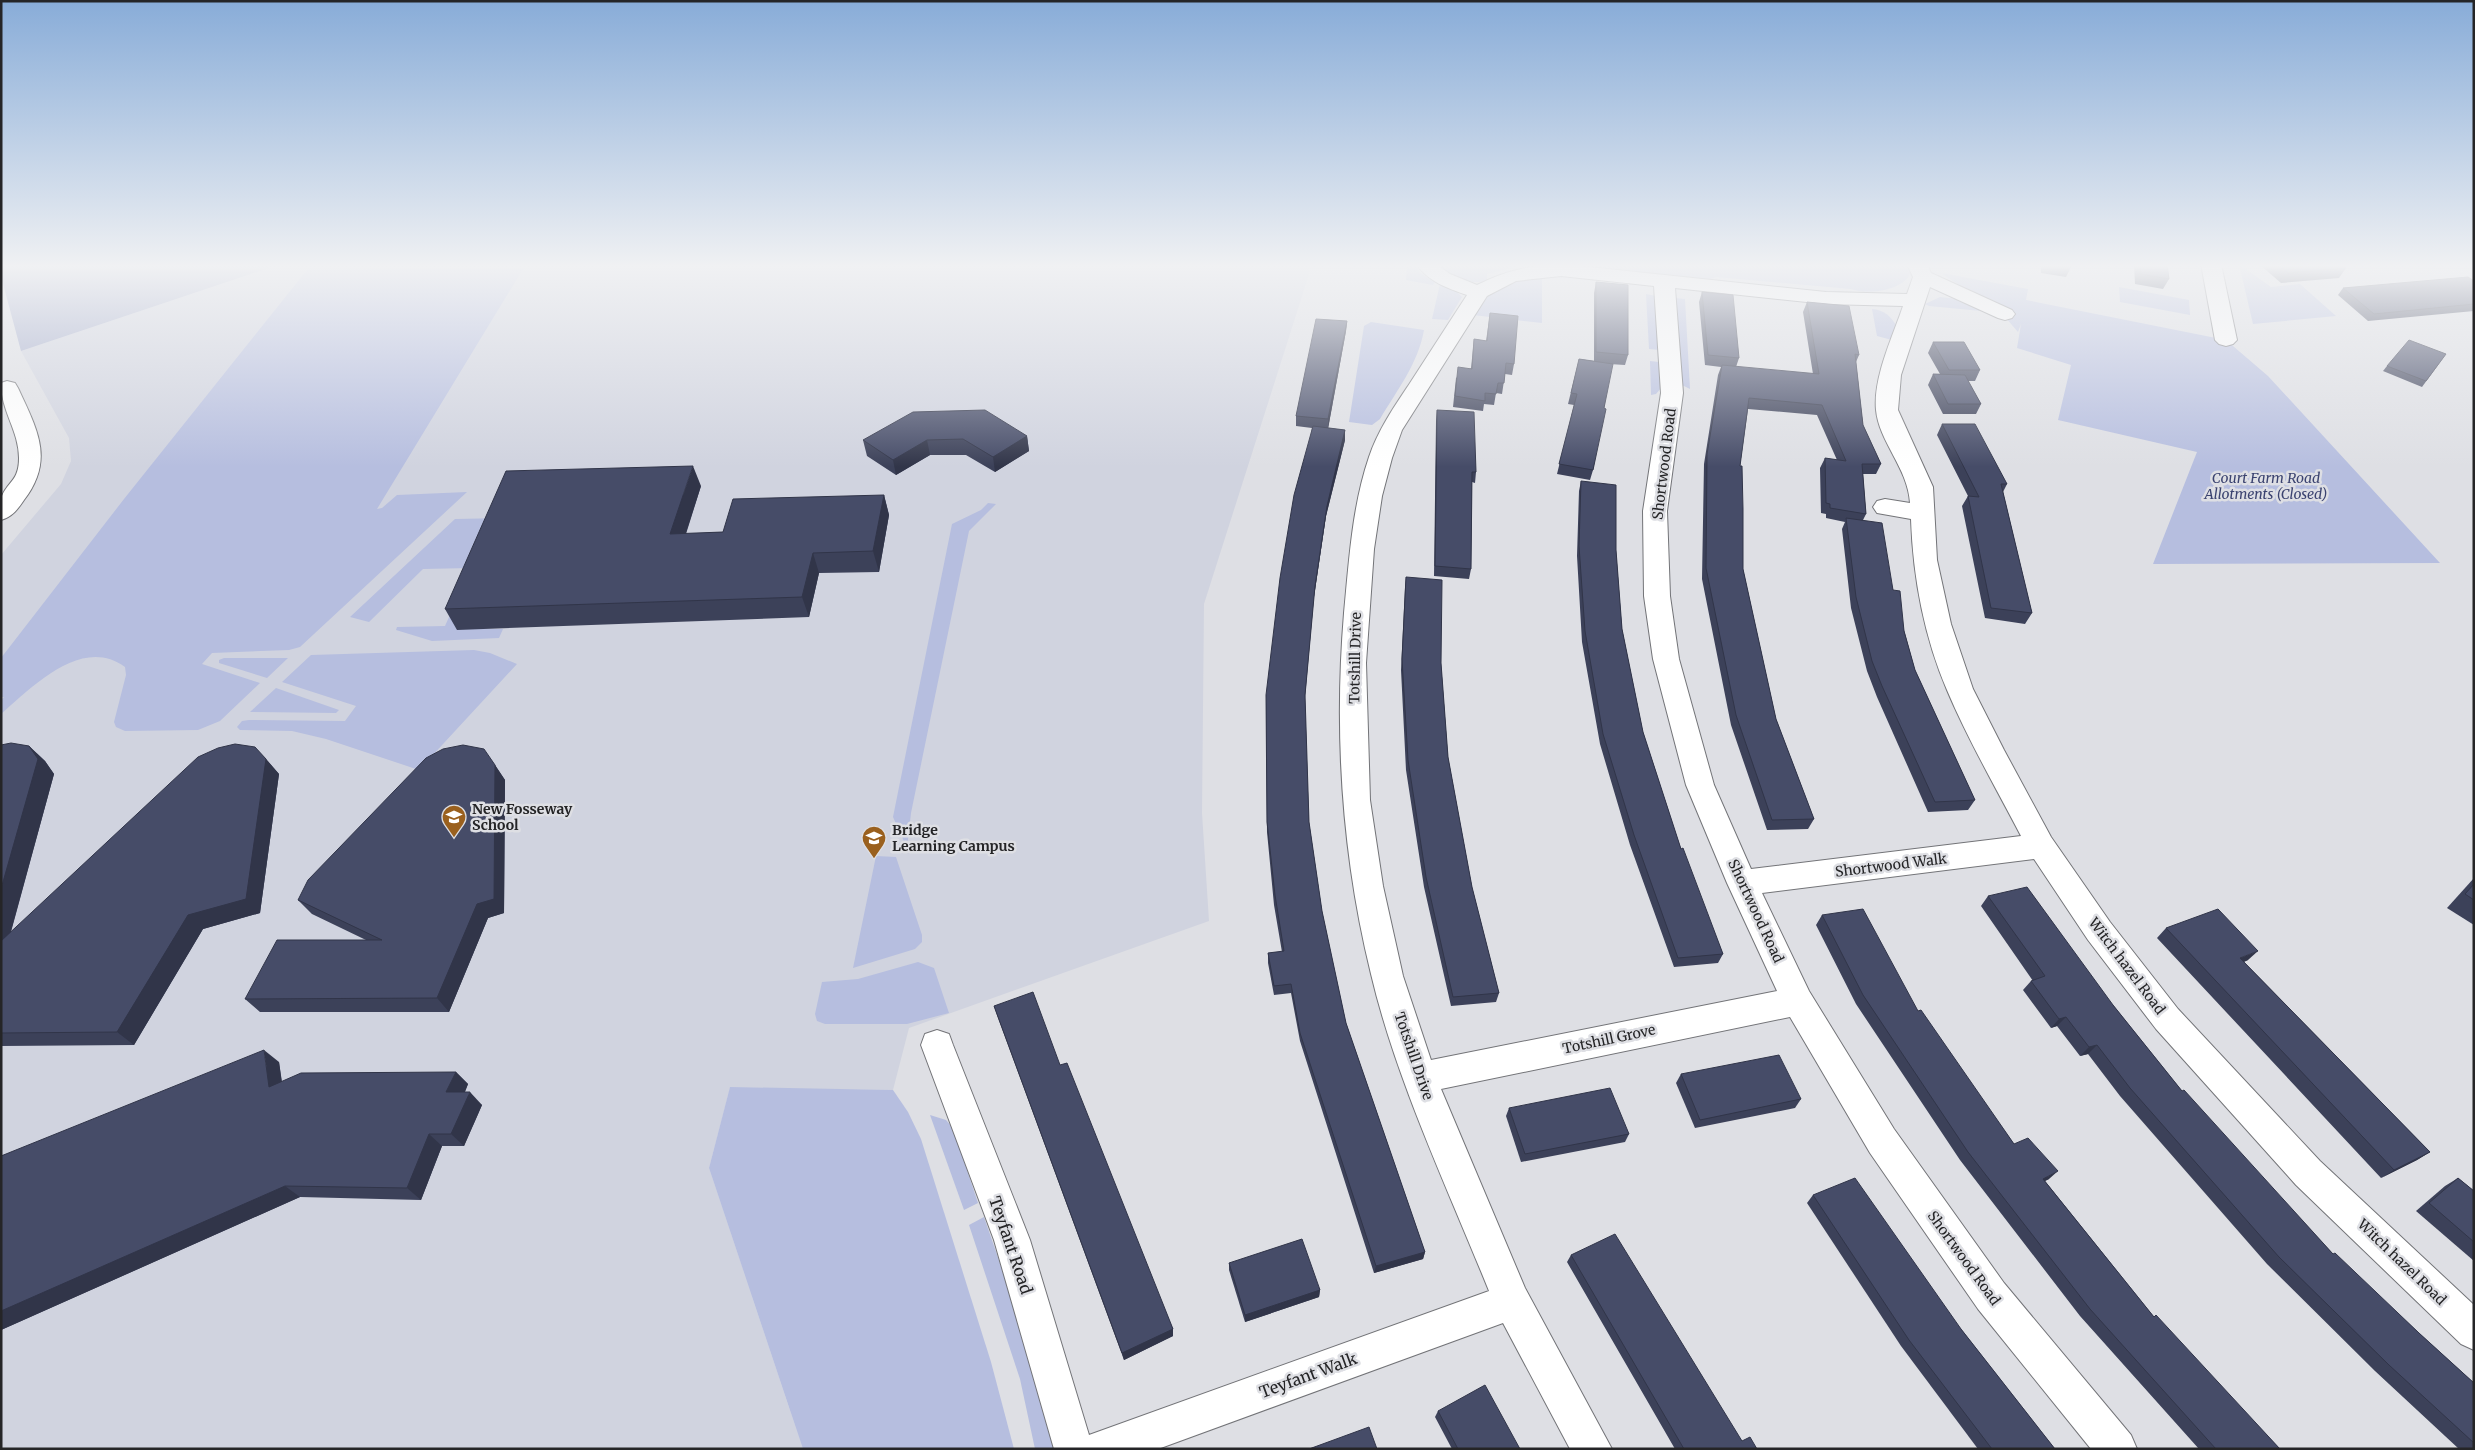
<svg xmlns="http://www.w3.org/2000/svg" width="2475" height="1450" font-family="Merriweather,serif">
<rect width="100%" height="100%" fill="#dedfe4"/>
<path fill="#d0d3df" d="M 281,264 L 1300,264 L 1310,271 L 1204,604 L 1202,813 L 1209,921 L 909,1028 L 893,1090 L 730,1088 L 709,1168 L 803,1449 L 1,1449 L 1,555 L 61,484 L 71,461 L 69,438 L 21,351 Z"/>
<g fill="#b6bedf">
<path d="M 1407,264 L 1416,264 L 1420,273 L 1435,282 L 1433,285 L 1406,280 Z"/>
<path d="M 1435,264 L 1526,264 L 1487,274 L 1487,280 C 1473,286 1444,278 1435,264 Z"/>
<path d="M 1527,264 L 1908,264 L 1911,271 C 1906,291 1867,295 1851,289 L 1716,277 L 1707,280 L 1535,267 Z"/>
<path d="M 2239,264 L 2271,287 L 2300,284 L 2336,316 L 2253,324 Z"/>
<path d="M 523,269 L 377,509 L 382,508 L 397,495 L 467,492 L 300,647 L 289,650 L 212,653 L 202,664 L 260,683 L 220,721 L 198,730 L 125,731 L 116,727 L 114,722 L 126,675 L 125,667 C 82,635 32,687 1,714 L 1,700 L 4,697 L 1,697 L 1,658 L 124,499 L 307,270 Z"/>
<path d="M 1941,273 L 2028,289 L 2026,300 L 2226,340 L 2268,376 L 2440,563 L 2153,564 L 2197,452 L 2058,420 L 2071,365 L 2017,348 L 2021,324 L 2018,332 L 2005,317 L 2011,312 L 1962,287 Z"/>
<path d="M 1542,276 L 1542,323 L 1473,315 C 1487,288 1513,281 1542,276 Z"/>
<path d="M 1440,284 L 1456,291 L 1462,297 L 1448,320 L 1432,319 Z"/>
<path d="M 2119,287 L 2189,300 L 2190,315 L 2120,302 Z"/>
<path d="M 1646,294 L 1656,296 L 1660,350 L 1649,349 Z"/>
<path d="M 1940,297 L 1959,299 L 1981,311 L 1929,306 L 1925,304 Z"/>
<path d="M 1675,298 L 1685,299 L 1690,389 L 1680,384 Z"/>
<path d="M 1872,309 C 1884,310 1891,316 1897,327 L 1892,340 L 1877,336 Z"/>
<path d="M 1371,322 L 1424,330 C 1418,364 1397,390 1380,419 L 1372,425 L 1349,422 L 1364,326 Z"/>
<path d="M 1650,361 L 1659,362 L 1661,388 L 1656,394 L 1651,395 Z"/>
<path d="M 988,503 L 996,504 L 969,531 L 911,813 L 907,848 L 893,817 L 952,524 L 981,510 Z"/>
<path d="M 505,518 L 457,629 L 503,629 L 499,638 L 432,641 L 396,630 L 397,627 L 445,626 L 471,568 L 423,569 L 369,622 L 350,617 L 455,519 Z"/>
<path d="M 474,650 L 490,653 L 517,664 L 419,770 L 326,739 L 292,731 L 240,730 L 237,727 L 242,721 L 249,720 L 345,721 L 356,706 L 282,682 L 311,655 Z"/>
<path d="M 224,658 L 288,658 L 267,678 L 219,663 L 219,660 Z"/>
<path d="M 276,688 L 339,710 L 336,713 L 250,712 Z"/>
<path d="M 876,856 L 896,857 L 922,935 L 922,942 L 915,949 L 853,968 Z"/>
<path d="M 918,962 L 934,968 L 949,1013 L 907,1024 L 825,1024 L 817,1021 L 815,1014 L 822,982 L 858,979 Z"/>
<path d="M 730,1087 L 893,1090 L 908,1112 L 921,1139 L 991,1362 L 1014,1449 L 803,1449 L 709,1168 Z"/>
<path d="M 930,1115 L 946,1120 L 953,1128 L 978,1203 L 964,1210 Z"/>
<path d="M 984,1217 L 1030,1350 L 1055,1449 L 1035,1449 L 1020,1379 L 969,1225 Z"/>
</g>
<path fill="#a3abcb" d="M 1,264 L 281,264 L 21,351 L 1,276 Z"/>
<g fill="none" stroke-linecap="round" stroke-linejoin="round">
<defs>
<g id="street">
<path d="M 1416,264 L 1436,264 L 1450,274 L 1477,285 C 1507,270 1528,266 1561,264 L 1826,292 L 1907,294 L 1913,277 L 1907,264 L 1927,264 L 1931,273 L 2012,310 L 2015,314 L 2012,318 L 2005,320 L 1998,318 L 1930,287 L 1901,375 L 1898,410 L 1933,487 L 1937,560 L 1951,624 L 1973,689 L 2004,750 L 2051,837 L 2110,922 L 2178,1009 L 2320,1161 L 2474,1305 L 2474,1350 L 2461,1344 L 2296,1185 L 2156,1029 L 2088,940 L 2034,859 L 1762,893 L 1809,991 L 1894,1129 L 2004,1283 L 2131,1435 L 2137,1449 L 2091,1449 L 1978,1309 L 1870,1153 L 1790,1017 L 1441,1089 L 1525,1288 L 1612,1449 L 1570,1449 L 1503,1323 L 1158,1449 L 1054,1449 L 994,1240 L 921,1045 L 925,1034 L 937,1030 L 949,1034 L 953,1045 L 1030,1240 L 1089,1435 L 1489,1291 C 1448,1189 1396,1080 1371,974 C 1342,856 1334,734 1344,613 C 1349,561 1352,507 1369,457 C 1378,430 1394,407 1410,383 C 1429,354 1448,324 1467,295 C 1447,288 1429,282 1416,264 ZM 1561,276 L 1654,286 L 1661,393 L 1643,511 L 1644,596 L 1653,659 L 1686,785 L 1727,883 L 1777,991 L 1431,1060 L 1403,976 L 1383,886 L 1370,800 L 1366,663 L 1374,549 L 1382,496 L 1392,458 L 1402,430 L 1487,296 L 1516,281 ZM 1675,288 L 1826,304 L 1903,306 C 1893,336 1873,377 1876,410 C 1879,442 1908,468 1910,503 L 1885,499 L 1877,501 L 1873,507 L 1877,513 L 1911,519 C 1913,577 1924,636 1947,690 C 1968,740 1996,788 2021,836 L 1751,869 L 1714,785 L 1679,659 L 1670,596 L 1667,511 L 1683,393 Z"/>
<path d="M 2201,264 L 2221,264 L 2237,340 L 2233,344 L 2226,346 L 2219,344 L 2215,340 Z"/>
<path d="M 7,381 L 15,383 L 18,388 C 37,429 55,460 24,500 C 18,509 12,517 1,520 C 1,513 0,502 2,496 C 8,481 19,481 19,458 C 19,431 1,411 1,383 Z"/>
</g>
</defs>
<use href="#street" stroke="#737478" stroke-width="2"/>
<use href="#street" fill="#fff" fill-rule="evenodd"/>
</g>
<g fill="#3c4159">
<path d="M 2024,264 L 2071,264 L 2071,267 L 2066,277 L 2041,273 L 2041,267 Z"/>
<path d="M 2134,264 L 2167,264 L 2169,279 L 2163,289 L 2135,284 Z"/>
<path d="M 2259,264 L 2342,264 L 2346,268 L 2339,278 L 2281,283 Z"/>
<path d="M 2474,281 L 2474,311 L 2368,321 L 2338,295 L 2343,288 Z"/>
<path d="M 1596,282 L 1628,355 L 1625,365 L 1609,364 L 1604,408 L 1593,470 L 1590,480 L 1557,474 L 1574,405 L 1568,404 L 1579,359 L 1594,361 L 1594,293 Z"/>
<path d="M 1702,292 L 1739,358 L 1736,367 L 1813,374 L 1803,312 L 1807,302 L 1859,355 L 1856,362 L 1863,425 L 1881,464 L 1876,474 L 1863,474 L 1866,514 L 1863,520 L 1893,590 L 1915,670 L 1975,800 L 1968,810 L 1928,812 L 1877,697 L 1867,671 L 1851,608 L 1842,529 L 1845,522 L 1826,518 L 1826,514 L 1821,513 L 1820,468 L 1825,458 L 1837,460 L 1817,415 L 1748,409 L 1740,466 L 1743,569 L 1776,719 L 1814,819 L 1808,829 L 1767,830 L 1731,725 L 1702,579 L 1704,464 L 1718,375 L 1721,367 L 1705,365 L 1699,302 Z"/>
<path d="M 1490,313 L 1514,364 L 1512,375 L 1505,374 L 1502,394 L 1496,393 L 1494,405 L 1484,404 L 1483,411 L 1453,407 L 1456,378 L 1471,368 L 1474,339 L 1486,341 Z"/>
<path d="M 1347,321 L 1346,331 L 1328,428 L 1345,430 L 1345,440 L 1326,516 L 1314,597 L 1305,698 L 1309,822 L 1322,911 L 1346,1023 L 1425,1252 L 1423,1259 L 1374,1273 L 1300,1041 L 1291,993 L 1274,995 L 1268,963 L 1268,953 L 1282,952 L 1274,905 L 1267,832 L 1266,705 L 1312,428 L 1296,426 L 1296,416 Z"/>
<path d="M 1933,342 L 1980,370 L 1975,381 L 1968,381 L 1981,404 L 1976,414 L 1943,414 L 1928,385 L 1933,374 L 1940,374 L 1928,353 Z"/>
<path d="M 2446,354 L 2422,387 L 2383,371 L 2387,366 Z"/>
<path d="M 1437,410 L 1476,472 L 1475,483 L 1472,482 L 1471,569 L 1469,579 L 1434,576 L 1436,421 Z"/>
<path d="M 1942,424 L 2007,484 L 2003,492 L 2032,613 L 2025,624 L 1985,618 L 1962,506 L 1968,496 L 1937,435 Z"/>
<path d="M 1027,436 L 1029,451 L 995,472 L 966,455 L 930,455 L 896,475 L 867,456 L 863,440 Z"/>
<path d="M 1581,481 L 1616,550 L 1622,629 L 1643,732 L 1681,849 L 1723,954 L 1718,963 L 1674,967 L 1630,845 L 1600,744 L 1582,642 L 1577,556 L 1579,491 Z"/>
<path d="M 701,486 L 686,534 L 723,532 L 884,495 L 889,515 L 879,572 L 819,573 L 809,617 L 457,630 L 445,609 Z"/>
<path d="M 1406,577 L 1441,663 L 1448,757 L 1472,887 L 1499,993 L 1496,1002 L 1451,1006 L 1424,887 L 1406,770 L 1401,670 L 1405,588 Z"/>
<path d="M 1,745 L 29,746 L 45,761 L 54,774 L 11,932 L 266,759 L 279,774 L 260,913 L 203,929 L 134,1045 L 1,1046 Z"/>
<path d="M 495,765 L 505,780 L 504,913 L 488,918 L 449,1012 L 260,1012 L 245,999 L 366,940 L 312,914 L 298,900 Z"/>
<path d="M 2474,878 L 2474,925 L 2447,908 Z"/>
<path d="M 1988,896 L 2113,1005 L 2182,1091 L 2333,1254 L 2419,1333 L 2474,1383 L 2474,1449 L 2459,1449 L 2375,1371 L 2267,1264 L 2120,1096 L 2088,1054 L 2080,1056 L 2057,1026 L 2051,1028 L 2023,990 L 2031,981 L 2033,981 L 1981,906 Z"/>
<path d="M 1822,915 L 1918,1011 L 2014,1144 L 2049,1179 L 2045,1181 L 2154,1317 L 2280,1449 L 2199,1449 L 2080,1316 L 1960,1160 L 1856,1004 L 1816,925 Z"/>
<path d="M 2166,928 L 2248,960 L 2244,962 L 2430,1152 L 2417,1160 L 2381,1178 L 2157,938 Z"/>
<path d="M 994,1006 L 1060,1065 L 1173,1329 L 1173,1336 L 1124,1360 L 997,1015 Z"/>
<path d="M 279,1062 L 282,1082 L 456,1072 L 468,1084 L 465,1092 L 482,1105 L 464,1146 L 442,1146 L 421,1200 L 300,1197 L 1,1330 L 1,1156 Z"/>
<path d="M 1681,1074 L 1801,1099 L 1795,1108 L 1695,1128 L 1676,1083 Z"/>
<path d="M 1509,1108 L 1629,1134 L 1625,1142 L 1521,1162 L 1506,1116 Z"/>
<path d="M 2458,1178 L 2474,1191 L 2474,1261 L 2416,1211 L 2445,1186 Z"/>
<path d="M 1813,1195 L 1961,1329 L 2055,1449 L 1978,1449 L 1901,1346 L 1807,1203 Z"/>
<path d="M 1571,1255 L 1742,1441 L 1757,1449 L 1675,1449 L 1567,1262 Z"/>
<path d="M 1229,1263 L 1320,1290 L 1319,1297 L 1245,1322 L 1229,1270 Z"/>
<path d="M 1438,1411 L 1520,1449 L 1452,1449 L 1435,1417 Z"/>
</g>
<g fill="#313549">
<path d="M 1347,321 L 1346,331 L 1328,429 L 1328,419 Z"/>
<path d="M 1345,430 L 1345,440 L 1326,516 L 1314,597 L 1315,586 L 1327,506 Z"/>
<path d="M 1027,436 L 1029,451 L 995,472 L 993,457 Z"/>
<path d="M 927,440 L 930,455 L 896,475 L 893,460 Z"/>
<path d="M 693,466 L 701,486 L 679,554 L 670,534 Z"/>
<path d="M 884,495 L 889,515 L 879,572 L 873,551 Z"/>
<path d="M 813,553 L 819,573 L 809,617 L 802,597 Z"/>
<path d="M 29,746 L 45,761 L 54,774 L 1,967 L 1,889 Z"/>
<path d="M 266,759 L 279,774 L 260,913 L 203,929 L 134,1045 L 117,1032 Z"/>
<path d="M 495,765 L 505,780 L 504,913 L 488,918 L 449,1012 L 437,998 Z"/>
<path d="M 2258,951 L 2248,960 L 2230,967 L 2240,958 Z"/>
<path d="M 2066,1017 L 2057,1026 L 2051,1028 L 2059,1019 Z"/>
<path d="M 2097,1045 L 2088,1054 L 2080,1056 L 2089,1047 Z"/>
<path d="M 264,1050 L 279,1062 L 284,1100 L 269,1087 Z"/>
<path d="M 456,1072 L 468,1084 L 459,1105 L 446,1092 Z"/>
<path d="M 470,1092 L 482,1105 L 464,1146 L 451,1134 Z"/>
<path d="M 429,1134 L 442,1146 L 421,1200 L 407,1188 Z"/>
<path d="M 2430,1152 L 2417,1160 L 2381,1178 L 2394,1170 Z"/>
<path d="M 2058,1171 L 2049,1179 L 2034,1186 L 2043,1179 Z"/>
<path d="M 285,1186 L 300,1197 L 1,1330 L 1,1311 Z"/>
<path d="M 1425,1252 L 1423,1259 L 1374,1273 L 1376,1266 Z"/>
<path d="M 1320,1290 L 1319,1297 L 1245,1322 L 1245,1315 Z"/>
<path d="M 1173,1329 L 1173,1336 L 1124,1360 L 1122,1353 Z"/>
</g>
<g fill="#464c68" stroke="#313549">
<path d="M 2054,264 L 2071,264 L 2071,267 Z"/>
<path d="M 2140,264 L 2167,264 L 2169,279 L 2141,274 Z"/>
<path d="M 2277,264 L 2342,264 L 2346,268 L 2288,273 Z"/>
<path d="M 2468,277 L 2474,281 L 2474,304 L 2374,314 L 2343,288 Z"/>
<path d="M 1596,282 L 1628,285 L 1628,355 L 1596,352 Z"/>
<path d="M 1702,292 L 1733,295 L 1739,358 L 1708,355 Z"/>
<path d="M 1807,302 L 1849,306 L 1859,355 L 1855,354 L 1863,425 L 1881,464 L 1862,464 L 1866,514 L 1830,508 L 1830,504 L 1826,503 L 1825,458 L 1846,461 L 1822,405 L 1749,398 L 1740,466 L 1742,466 L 1743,509 L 1743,569 L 1776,719 L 1814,819 L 1772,820 L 1736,715 L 1706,568 L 1707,454 L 1722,365 L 1819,374 Z"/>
<path d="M 1490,313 L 1518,316 L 1514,364 L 1506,363 L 1504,383 L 1498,383 L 1496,394 L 1485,393 L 1485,401 L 1455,396 L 1458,367 L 1472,369 L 1474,339 L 1487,341 Z"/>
<path d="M 1316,319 L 1347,321 L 1328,419 L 1296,416 Z"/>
<path d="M 2409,340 L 2446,354 L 2426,381 L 2387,366 Z"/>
<path d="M 1933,342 L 1964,342 L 1980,370 L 1949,370 Z"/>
<path d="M 1579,359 L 1613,364 L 1604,408 L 1606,409 L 1593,470 L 1559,464 L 1577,394 L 1571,393 Z"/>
<path d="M 1933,374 L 1965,375 L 1981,404 L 1948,404 Z"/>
<path d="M 985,410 L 1027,436 L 993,457 L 963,439 L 927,440 L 893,460 L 863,440 L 913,412 Z"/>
<path d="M 1437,410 L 1474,412 L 1476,472 L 1472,472 L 1471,569 L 1435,566 Z"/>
<path d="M 1942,424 L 1975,424 L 2007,484 L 2001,484 L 2032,613 L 1991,608 L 1968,496 L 1979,497 Z"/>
<path d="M 1313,426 L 1345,430 L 1327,506 L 1315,586 L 1305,695 L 1309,822 L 1322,911 L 1346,1023 L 1425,1252 L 1376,1266 L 1300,1033 L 1291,984 L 1274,986 L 1268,953 L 1284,951 L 1275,895 L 1267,822 L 1266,695 L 1280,578 L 1294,495 Z"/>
<path d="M 693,466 L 670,534 L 723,532 L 733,499 L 884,495 L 873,551 L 813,553 L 802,597 L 445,609 L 506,471 Z"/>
<path d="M 1581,481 L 1616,485 L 1616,550 L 1622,629 L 1643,732 L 1681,849 L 1683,848 L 1723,954 L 1678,958 L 1634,835 L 1603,734 L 1585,631 L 1579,546 Z"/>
<path d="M 1846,518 L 1882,523 L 1893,590 L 1900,591 L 1904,631 L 1915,670 L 1975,800 L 1935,802 L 1882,686 L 1872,661 L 1856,597 Z"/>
<path d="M 1406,577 L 1442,580 L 1441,663 L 1448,757 L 1472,887 L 1499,993 L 1453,997 L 1426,877 L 1408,760 L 1402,659 Z"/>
<path d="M 11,743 L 29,746 L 38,759 L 1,889 L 1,745 Z"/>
<path d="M 235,744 L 255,747 L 266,759 L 246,899 L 188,915 L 117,1032 L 1,1033 L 1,941 L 198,757 L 218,748 Z"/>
<path d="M 463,745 L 484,749 L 495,765 L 494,899 L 477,904 L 437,998 L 245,999 L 277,940 L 382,940 L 298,900 L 308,880 L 426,758 L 443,749 Z"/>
<path d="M 2474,884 L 2474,900 L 2465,894 Z"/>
<path d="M 2027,887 L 2113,1005 L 2182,1091 L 2184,1090 L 2333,1254 L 2335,1253 L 2419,1333 L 2474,1383 L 2474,1443 L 2389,1365 L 2279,1257 L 2130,1088 L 2097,1045 L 2089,1047 L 2066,1017 L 2059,1019 L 2031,981 L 2045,976 L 1988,896 Z"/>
<path d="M 1863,909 L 1918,1011 L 1921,1010 L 2014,1144 L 2028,1138 L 2058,1171 L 2043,1179 L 2154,1317 L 2156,1315 L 2280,1449 L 2216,1449 L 2090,1309 L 1968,1152 L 1863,995 L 1822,915 Z"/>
<path d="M 2218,909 L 2258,951 L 2240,958 L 2430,1152 L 2394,1170 L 2166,928 Z"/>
<path d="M 1033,992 L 1060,1065 L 1067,1063 L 1173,1329 L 1122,1353 L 994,1006 Z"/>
<path d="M 264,1050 L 269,1087 L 301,1073 L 456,1072 L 446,1092 L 470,1092 L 451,1134 L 429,1134 L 407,1188 L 285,1186 L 1,1311 L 1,1156 Z"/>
<path d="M 1779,1055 L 1801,1099 L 1700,1120 L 1681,1074 Z"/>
<path d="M 1610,1088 L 1629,1134 L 1525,1154 L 1509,1108 Z"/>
<path d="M 1855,1178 L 1961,1329 L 2055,1449 L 1992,1449 L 1909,1340 L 1813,1195 Z"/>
<path d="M 2458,1178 L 2474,1191 L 2474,1242 L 2429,1203 Z"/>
<path d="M 1615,1234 L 1742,1441 L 1750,1437 L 1757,1449 L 1684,1449 L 1571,1255 Z"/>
<path d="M 1302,1239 L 1320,1290 L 1245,1315 L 1229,1263 Z"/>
<path d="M 1485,1385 L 1520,1449 L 1458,1449 L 1438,1411 Z"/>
<path d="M 1369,1427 L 1377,1449 L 1309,1449 Z"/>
</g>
<linearGradient id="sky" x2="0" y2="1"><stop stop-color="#88acd8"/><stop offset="0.57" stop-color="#f0f1f3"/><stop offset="1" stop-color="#f0f1f3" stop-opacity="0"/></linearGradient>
<rect width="2475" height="467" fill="url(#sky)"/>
<defs>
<symbol id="school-pin" viewBox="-11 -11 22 30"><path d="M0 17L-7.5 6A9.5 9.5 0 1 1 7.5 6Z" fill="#9a601e" stroke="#dedfe4"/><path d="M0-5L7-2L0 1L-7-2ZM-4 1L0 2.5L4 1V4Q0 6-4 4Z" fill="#fff"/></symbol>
</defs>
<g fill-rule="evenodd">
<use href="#school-pin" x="440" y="803" width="28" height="38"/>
<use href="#school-pin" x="860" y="824" width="28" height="38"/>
</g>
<g text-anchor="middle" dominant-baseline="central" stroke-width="5" stroke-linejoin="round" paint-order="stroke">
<g font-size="14" fill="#252527" stroke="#dedfe4">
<text transform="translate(1664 464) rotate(-83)">Shortwood Road</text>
<text transform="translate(1355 658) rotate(-89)">Totshill Drive</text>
<text transform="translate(1891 865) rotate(-7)">Shortwood Walk</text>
<text transform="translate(1756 911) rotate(65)">Shortwood Road</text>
<text transform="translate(2127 966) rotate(53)">Witch hazel Road</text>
<text transform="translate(1609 1039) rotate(-12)">Totshill Grove</text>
<text transform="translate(1414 1056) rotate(71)">Totshill Drive</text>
<text transform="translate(1964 1258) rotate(54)">Shortwood Road</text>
<text transform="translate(2402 1262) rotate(44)">Witch hazel Road</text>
</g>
<g font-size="14" font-style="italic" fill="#3b4370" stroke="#dedfe4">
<text x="2266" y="478">Court Farm Road<tspan x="2266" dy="16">Allotments (Closed)</tspan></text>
</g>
<g font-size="14" font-weight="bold" fill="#252527" stroke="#dedfe4" text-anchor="start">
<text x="472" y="809">New Fosseway<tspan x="472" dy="16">School</tspan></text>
<text x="892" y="830">Bridge<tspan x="892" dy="16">Learning Campus</tspan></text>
</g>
<g font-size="16" fill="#252527" stroke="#dedfe4">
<text transform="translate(1011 1245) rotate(71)">Teyfant Road</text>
<text transform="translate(1308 1375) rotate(-20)">Teyfant Walk</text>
</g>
</g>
<rect width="2475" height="1450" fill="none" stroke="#252527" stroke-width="5"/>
</svg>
